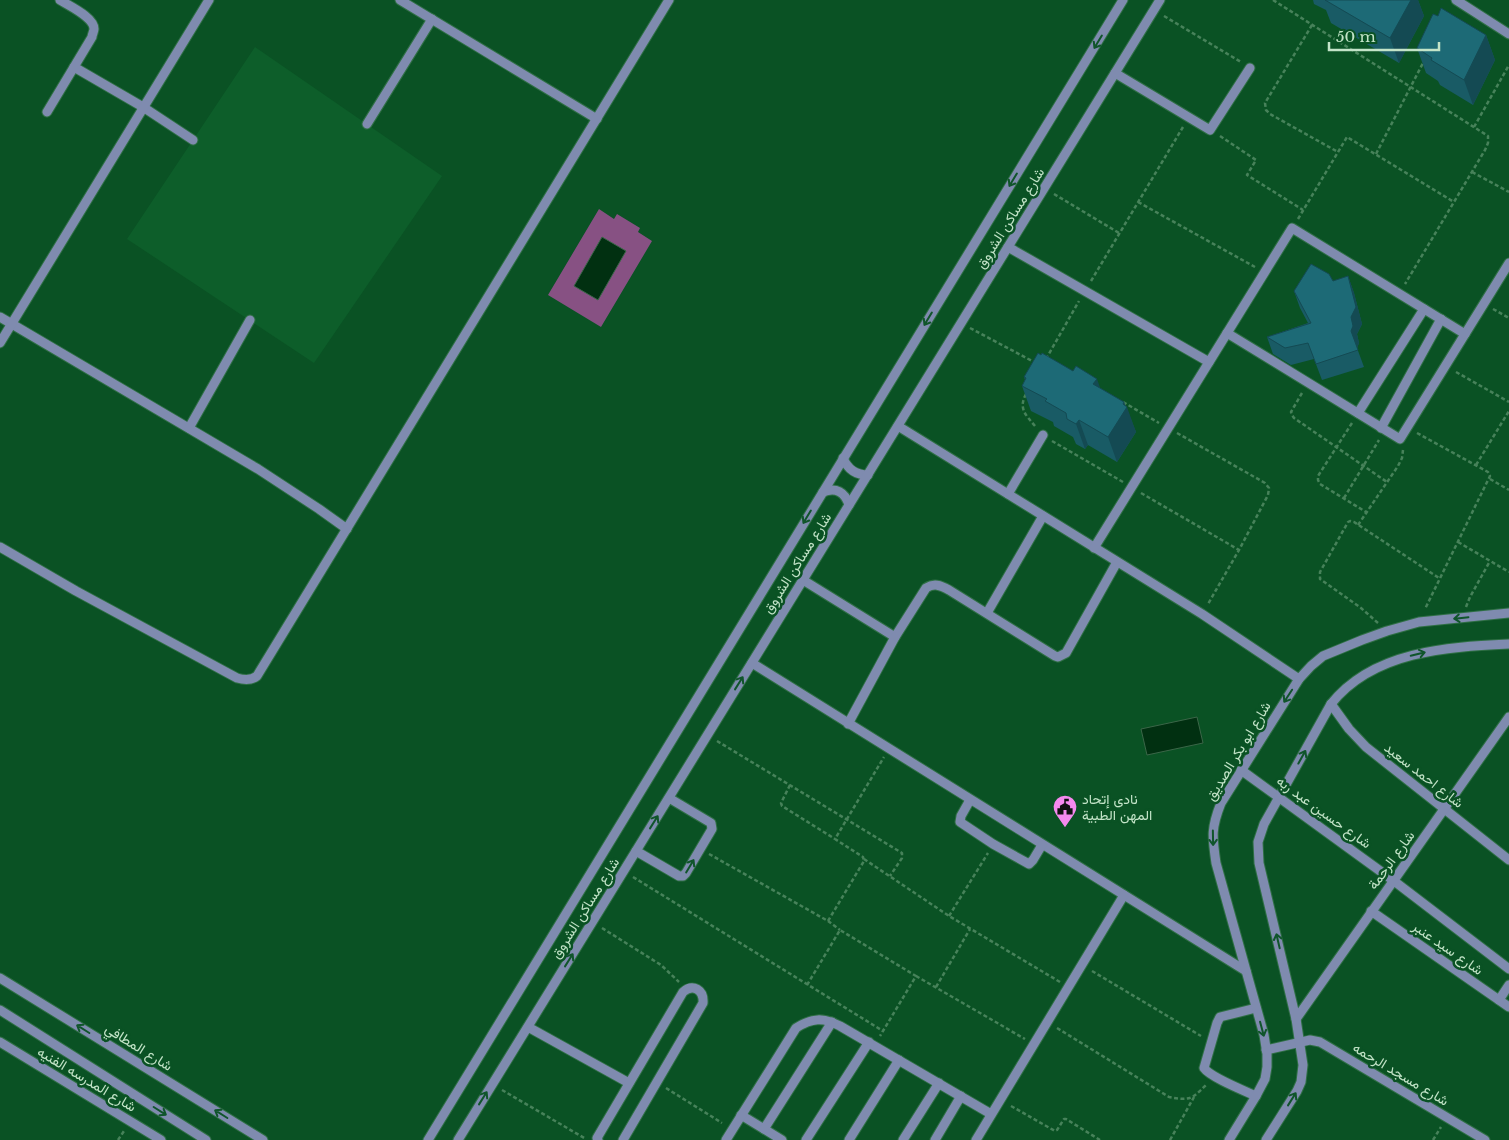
<svg xmlns="http://www.w3.org/2000/svg" width="1509" height="1140" font-family="'Libre Baskerville',Vazirmatn,serif">
<rect width="100%" height="100%" fill="#0a5224"/>
<path fill="#0d5e2a" d="M 255,47 L 442,176 L 314,363 L 127,239 Z"/>
<path fill="#875183" d="M 599,209 L 614,219 L 617,214 L 640,228 L 638,232 L 652,241 L 601,327 L 548,295 Z"/>
<g fill="#013011" stroke="#3b6648">
<path d="M 602,237 L 626,251 L 598,300 L 574,286 Z"/>
<path d="M 1197,717 L 1203,743 L 1147,755 L 1141,729 Z"/>
</g>
<g fill="none" stroke-linecap="round" stroke-linejoin="round">
<defs>
<g id="minor">
<path d="M 400,0 L 597,119"/>
<path d="M 1456,0 L 1509,34"/>
<path d="M 74,67 L 143,107 L 193,140"/>
<path d="M 1115,73 L 1210,130 L 1250,68"/>
<path d="M 47,112 L 92,37 C 92,35 94,31 94,29 C 94,17 69,6 60,0"/>
<path d="M 367,124 L 432,19"/>
<path d="M 1008,247 L 1209,362"/>
<path d="M 0,317 L 258,469 L 319,509 L 347,529"/>
<path d="M 1227,333 L 1400,439 L 1509,263"/>
<path d="M 0,343 L 209,0"/>
<path d="M 1358,413 L 1424,309"/>
<path d="M 898,426 L 1202,614 L 1299,679"/>
<path d="M 189,428 L 250,320"/>
<path d="M 1381,428 L 1441,319"/>
<path d="M 843,458 C 848,470 856,475 868,475"/>
<path d="M 823,492 C 836,487 845,492 849,505"/>
<path d="M 1008,494 L 1043,435"/>
<path d="M 0,547 L 76,591 L 237,678 C 244,680 251,681 257,676 L 669,0"/>
<path d="M 1094,548 L 1292,228 L 1465,334"/>
<path d="M 803,580 L 895,637 L 926,588 C 934,583 940,585 949,590 L 1055,656 L 1058,657 L 1066,653 L 1117,562"/>
<path d="M 987,613 L 1043,516"/>
<path d="M 752,663 L 1246,971"/>
<path d="M 1331,704 L 1349,729 L 1366,747 L 1509,860"/>
<path d="M 848,724 L 895,637"/>
<path d="M 1241,770 L 1394,881 L 1509,969"/>
<path d="M 970,800 L 961,816 L 960,822 L 993,844 L 1029,864 L 1033,860 L 1042,845"/>
<path d="M 636,851 L 679,876 L 683,876 L 686,873 L 712,829 L 711,823 L 669,798"/>
<path d="M 1371,911 L 1509,1007"/>
<path d="M 0,978 L 263,1140"/>
<path d="M 1499,1000 L 1509,985"/>
<path d="M 1256,1008 L 1220,1017 L 1217,1023 L 1204,1068 C 1210,1077 1245,1091 1256,1096"/>
<path d="M 0,1010 L 206,1140"/>
<path d="M 1296,1019 L 1509,717"/>
<path d="M 528,1027 L 629,1083"/>
<path d="M 0,1042 L 161,1140"/>
<path d="M 1266,1050 L 1310,1040 L 1320,1042 L 1485,1140"/>
<path d="M 741,1115 L 782,1140"/>
<path d="M 764,1129 L 832,1022"/>
<path d="M 428,1140 L 1123,0"/>
<path d="M 458,1140 L 1160,0"/>
<path d="M 598,1140 L 597,1138 L 683,992 C 693,983 704,990 703,1003 L 623,1140"/>
<path d="M 726,1140 L 796,1028 C 812,1018 823,1017 840,1026 L 991,1114"/>
<path d="M 806,1140 L 869,1042"/>
<path d="M 849,1140 L 899,1060"/>
<path d="M 903,1140 L 939,1083"/>
<path d="M 935,1140 L 961,1096"/>
<path d="M 976,1140 L 1124,895"/>
<path d="M 1229,1140 L 1256,1096 L 1265,1079 L 1267,1067 L 1267,1054 L 1264,1035 L 1216,863 C 1212,836 1211,828 1221,803 L 1299,679 L 1311,666 L 1323,656 L 1362,640 L 1387,631 L 1419,622 L 1509,613"/>
<path d="M 1266,1140 L 1297,1091 L 1301,1082 L 1303,1065 L 1296,1019 L 1259,863 L 1258,842 L 1264,824 L 1331,704 C 1373,651 1447,647 1509,644"/>
</g>
</defs>
<use href="#minor" stroke="#2f6f45" stroke-width="11"/>
<g stroke="#47825a" stroke-width="2.5" stroke-dasharray="4 2.5" stroke-linecap="butt">
<path d="M 1273,0 L 1488,136 L 1488,143 L 1485,150 L 1405,284"/>
<path d="M 1164,16 L 1241,62"/>
<path d="M 1312,25 L 1265,103 L 1266,110 L 1270,114 L 1338,152"/>
<path d="M 1474,127 L 1509,65"/>
<path d="M 1220,136 L 1256,160 L 1247,175 L 1303,210"/>
<path d="M 1376,154 L 1424,61"/>
<path d="M 1472,172 L 1509,192"/>
<path d="M 1054,194 L 1119,233"/>
<path d="M 1138,202 L 1255,267"/>
<path d="M 1298,219 L 1347,137 L 1454,202"/>
<path d="M 1091,281 L 1183,127"/>
<path d="M 1493,309 L 1509,318"/>
<path d="M 970,328 L 1034,362"/>
<path d="M 1046,359 L 1079,301"/>
<path d="M 1456,372 L 1509,402"/>
<path d="M 1302,393 L 1291,412 L 1292,415 L 1294,418 L 1387,482"/>
<path d="M 1026,394 C 1018,409 1026,415 1035,426"/>
<path d="M 1123,402 L 1159,423"/>
<path d="M 1352,423 L 1318,476 L 1318,480 L 1320,484 L 1366,512"/>
<path d="M 1177,433 L 1265,483 L 1269,488 L 1268,495 L 1239,550 L 1208,604"/>
<path d="M 1417,433 L 1488,472 L 1490,476 L 1425,609"/>
<path d="M 1052,441 L 1123,482"/>
<path d="M 1476,465 L 1509,411"/>
<path d="M 1490,479 L 1509,490"/>
<path d="M 1141,493 L 1239,550"/>
<path d="M 1344,498 L 1379,440"/>
<path d="M 1358,525 L 1398,466 L 1402,458 L 1403,450"/>
<path d="M 1458,542 L 1509,572"/>
<path d="M 1466,607 L 1470,597 L 1490,561"/>
<path d="M 1378,623 L 1361,608 L 1320,579 L 1320,572 L 1348,522 L 1350,521 L 1354,522 L 1439,578"/>
<path d="M 717,741 L 902,853 L 902,858 L 890,876"/>
<path d="M 790,785 L 781,803 L 782,806 L 835,839"/>
<path d="M 709,854 L 828,921 L 840,930"/>
<path d="M 864,859 L 949,916 L 1060,982"/>
<path d="M 633,877 L 883,1031"/>
<path d="M 949,916 L 988,853"/>
<path d="M 828,921 L 864,861 L 863,857 L 835,839 L 884,757"/>
<path d="M 602,928 L 661,965 L 679,982"/>
<path d="M 1092,971 L 1201,1036"/>
<path d="M 916,976 L 1025,1039"/>
<path d="M 807,985 L 840,930 L 916,976 L 880,1036"/>
<path d="M 936,987 L 970,929"/>
<path d="M 1057,1028 L 1169,1097 C 1190,1101 1192,1099 1206,1085"/>
<path d="M 666,1088 L 722,1123"/>
<path d="M 502,1090 L 586,1139"/>
<path d="M 1011,1106 L 1055,1131 L 1057,1130 L 1064,1119 L 1066,1119 L 1100,1140"/>
<path d="M 118,1140 L 124,1131"/>
<path d="M 1170,1140 L 1194,1097"/>
<path d="M 1433,1140 L 1441,1127"/>
</g>
<use href="#minor" stroke="#7f8baf" stroke-width="9"/>
</g>
<g fill="#195b65">
<path d="M 1313,0 L 1418,0 L 1424,16 L 1399,63 L 1331,23 L 1326,10 L 1314,4 Z"/>
<path d="M 1486,35 L 1495,60 L 1473,105 L 1440,85 L 1438,81 L 1426,73 L 1417,48 Z"/>
<path d="M 1348,276 L 1354,293 L 1362,324 L 1357,334 L 1359,343 L 1357,348 L 1364,367 L 1322,380 L 1314,359 L 1291,365 L 1273,354 L 1267,337 L 1308,323 L 1300,308 L 1294,291 L 1333,281 Z"/>
<path d="M 1024,377 L 1100,388 L 1124,402 L 1136,432 L 1117,462 L 1088,445 L 1085,449 L 1076,444 L 1073,437 L 1054,426 L 1053,422 L 1031,411 L 1022,386 L 1025,380 Z"/>
</g>
<g fill="#144a53">
<path d="M 1411,0 L 1418,0 L 1424,16 L 1399,63 L 1390,38 Z"/>
<path d="M 1486,35 L 1495,60 L 1473,105 L 1464,80 Z"/>
<path d="M 1348,276 L 1354,293 L 1362,324 L 1357,334 L 1359,343 L 1357,348 L 1351,331 Z"/>
<path d="M 1097,379 L 1106,404 L 1093,384 Z"/>
<path d="M 1124,402 L 1126,409 L 1127,407 L 1136,432 L 1117,462 L 1108,437 Z"/>
<path d="M 1079,420 L 1088,445 L 1085,449 L 1076,424 Z"/>
</g>
<g fill="#1d6a76" stroke="#144a53">
<path d="M 1325,0 L 1411,0 L 1390,38 Z"/>
<path d="M 1441,8 L 1486,35 L 1464,80 L 1431,60 L 1432,58 L 1417,48 L 1433,14 L 1438,16 Z"/>
<path d="M 1311,264 L 1329,274 L 1333,281 L 1348,276 L 1356,307 L 1351,317 L 1353,326 L 1351,331 L 1358,350 L 1316,364 L 1308,343 L 1285,348 L 1267,337 L 1311,323 L 1294,291 Z"/>
<path d="M 1038,353 L 1041,355 L 1042,353 L 1073,371 L 1076,366 L 1097,379 L 1093,384 L 1124,402 L 1123,404 L 1127,407 L 1108,437 L 1079,420 L 1076,424 L 1067,419 L 1066,413 L 1045,401 L 1047,399 L 1022,386 L 1026,378 L 1024,377 Z"/>
</g>
<defs><path id="oneway-shaft" d="M-6 0H5M1.5-3L5.5 0L1.5 3" fill="none" stroke-width="1.6" stroke-linecap="round" stroke-linejoin="round" transform="scale(1.25)"/></defs>
<g stroke="#10552b">
<use href="#oneway-shaft" transform="translate(1098 42) rotate(121)"/>
<use href="#oneway-shaft" transform="translate(1013 180) rotate(121)"/>
<use href="#oneway-shaft" transform="translate(928 319) rotate(121)"/>
<use href="#oneway-shaft" transform="translate(807 517) rotate(121)"/>
<use href="#oneway-shaft" transform="translate(1461 618) rotate(174)"/>
<use href="#oneway-shaft" transform="translate(1418 654) rotate(-14)"/>
<use href="#oneway-shaft" transform="translate(739 683) rotate(-58)"/>
<use href="#oneway-shaft" transform="translate(1288 696) rotate(123)"/>
<use href="#oneway-shaft" transform="translate(1302 757) rotate(-61)"/>
<use href="#oneway-shaft" transform="translate(654 822) rotate(-58)"/>
<use href="#oneway-shaft" transform="translate(1213 838) rotate(89)"/>
<use href="#oneway-shaft" transform="translate(690 866) rotate(-59)"/>
<use href="#oneway-shaft" transform="translate(1278 941) rotate(-103)"/>
<use href="#oneway-shaft" transform="translate(569 960) rotate(-58)"/>
<use href="#oneway-shaft" transform="translate(83 1029) rotate(-148)"/>
<use href="#oneway-shaft" transform="translate(1262 1029) rotate(75)"/>
<use href="#oneway-shaft" transform="translate(483 1098) rotate(-58)"/>
<use href="#oneway-shaft" transform="translate(1292 1099) rotate(-58)"/>
<use href="#oneway-shaft" transform="translate(160 1111) rotate(32)"/>
<use href="#oneway-shaft" transform="translate(221 1114) rotate(-148)"/>
</g>
<defs>
<symbol id="civic-pin" viewBox="-11 -11 22 30"><path d="M0 17L-7.5 6A9.5 9.5 0 1 1 7.5 6Z" fill="#f589ee" stroke="#0a5224"/><path d="M-.6-6.5H3V-4.5H.6V-3L4-1V1h2V6H-6V1h2V-1L-.6-3ZM-1.2 2.5V6h2.4V2.5Z" fill="#111"/></symbol>
</defs>
<g fill-rule="evenodd">
<use href="#civic-pin" x="1051" y="793" width="28" height="38"/>
</g>
<g text-anchor="middle" dominant-baseline="central" stroke-width="5" stroke-linejoin="round" paint-order="stroke">
<g font-size="14" fill="#c3e4c8" stroke="#0a5224">
<text transform="translate(1010 218) rotate(-58)">شارع مساكن الشروق</text>
<text transform="translate(797 563) rotate(-58)">شارع مساكن الشروق</text>
<text transform="translate(1238 751) rotate(-59)">شارع ابو بكر الصديق</text>
<text transform="translate(1424 775) rotate(38)">شارع احمد سعيد</text>
<text transform="translate(1324 812) rotate(36)">شارع حسين عبد ربه</text>
<text transform="translate(1391 860) rotate(-54)">شارع الرحمة</text>
<text transform="translate(585 908) rotate(-58)">شارع مساكن الشروق</text>
<text transform="translate(1448 948) rotate(35)">شارع سيد عنبر</text>
<text transform="translate(139 1047) rotate(32)">شارع المطافي</text>
<text transform="translate(1401 1074) rotate(31)">شارع مسجد الرحمه</text>
<text transform="translate(87 1079) rotate(31)">شارع المدرسه الفنيه</text>
</g>
<g font-size="14" fill="#c3e4c8" stroke="#0a5224" text-anchor="start">
<text x="1082" y="799">نادى إتحاد<tspan x="1082" dy="16">المهن الطبية</tspan></text>
</g>
</g>
<path d="M1329 42v8h110v-8" fill="none" stroke="#c3e4c8" stroke-width="2.5"/>
<text x="1336" y="42" font-size="15" fill="#c3e4c8" stroke="#0a5224" stroke-width="4" paint-order="stroke">50 m</text>
</svg>
